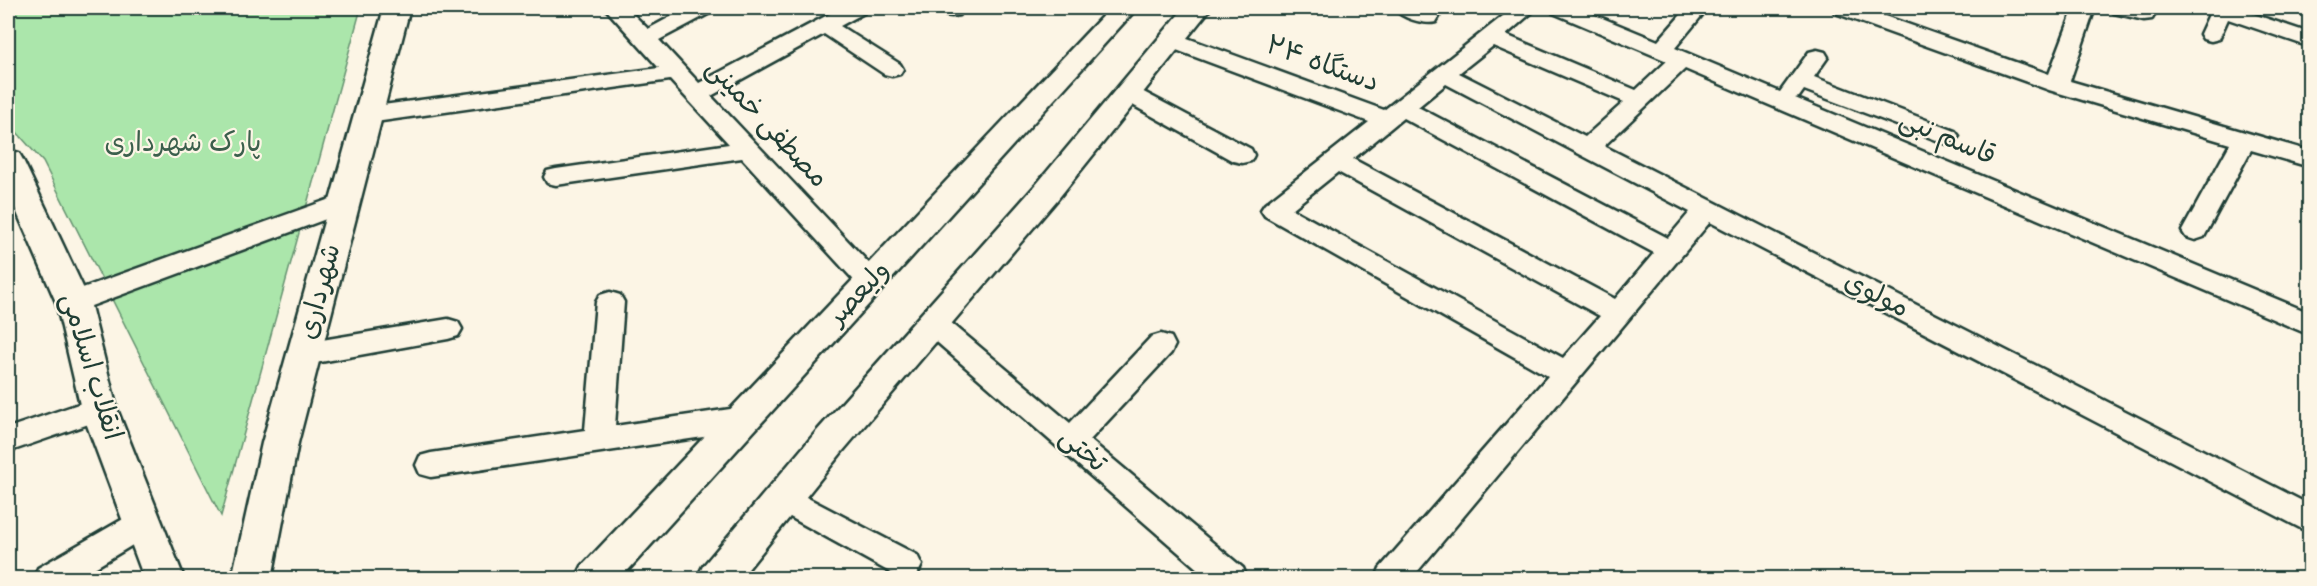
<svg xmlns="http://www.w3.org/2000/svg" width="2317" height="586" font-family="'Indie Flower','Playpen Sans Arabic',sans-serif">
<rect width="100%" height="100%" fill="#fcf5e5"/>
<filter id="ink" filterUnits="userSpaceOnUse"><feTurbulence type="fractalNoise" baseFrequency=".0167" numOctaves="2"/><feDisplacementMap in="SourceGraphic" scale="12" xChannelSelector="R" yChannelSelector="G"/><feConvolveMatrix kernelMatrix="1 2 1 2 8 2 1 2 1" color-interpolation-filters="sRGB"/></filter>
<g filter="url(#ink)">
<path fill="#abe6ab" stroke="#659270" stroke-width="1.5" d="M 8,8 L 361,8 L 221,516 L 43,162 L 8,122 Z"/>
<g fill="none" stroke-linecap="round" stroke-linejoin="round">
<defs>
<g id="minor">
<path d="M 605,8 L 627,8 L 648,29 L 687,8 L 712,8 L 710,13 L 659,40 L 699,83 L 841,8 L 866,8 L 864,13 L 840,26 L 900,64 L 903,69 L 900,74 L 892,76 L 884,74 L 824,34 L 711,96 L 880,275 L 884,282 L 880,289 L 871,292 L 862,289 L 742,158 L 556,185 L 547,183 L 544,177 L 547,171 L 556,169 L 729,144 L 670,80 L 368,123 L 360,120 L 356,115 L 360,110 L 368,107 L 659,68 Z"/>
<path d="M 935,8 L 960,8 L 962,10 L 959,15 C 950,17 941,16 935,8 Z"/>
<path d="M 1394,8 C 1408,7 1430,4 1439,17 L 1436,22 C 1424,25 1401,18 1394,8 Z"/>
<path d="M 1513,8 L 1537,8 L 1506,35 L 1636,90 L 1667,61 L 1553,13 L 1551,8 L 1578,8 L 1658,41 L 1687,8 L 1708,8 L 1675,48 L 1780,92 L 1809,52 L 1817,50 L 1825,52 L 1828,57 L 1814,77 L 1955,131 L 1959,136 L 1955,141 L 1947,144 L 1939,141 L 1804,90 L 1799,97 L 1795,98 L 2310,313 L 2310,335 L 1685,69 L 1604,146 L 2310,505 L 2310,533 L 1710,222 L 1412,578 L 1376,578 L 1380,568 L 1548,376 L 1265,216 L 1261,210 L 1265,204 L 1369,122 L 1163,45 L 1160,40 L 1163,35 L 1171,33 L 1179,35 L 1384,110 ZM 1493,46 L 1624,102 L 1585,137 L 1459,73 ZM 1446,84 L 1690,212 L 1668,238 L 1418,107 ZM 1403,118 L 1654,253 L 1615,299 L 1353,159 ZM 1338,172 L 1600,316 L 1563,358 L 1292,209 Z"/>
<path d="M 1832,8 L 1862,8 L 2049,74 L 2074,8 L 2095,8 L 2070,81 L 2310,151 L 2310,167 L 2251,150 L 2204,237 L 2195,240 L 2186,237 L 2182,231 L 2230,144 L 2049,90 L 1835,13 Z"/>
<path d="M 2111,8 L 2152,9 L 2155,14 L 2152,19 L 2144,20 L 2114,13 Z"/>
<path d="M 2212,8 L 2235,8 L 2310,33 L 2310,47 L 2228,19 L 2219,39 L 2211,41 L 2203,39 L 2200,34 Z"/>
<path d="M 1128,86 L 1136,88 L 1251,149 L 1254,155 L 1251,161 L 1242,163 L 1233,161 L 1120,98 L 1116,93 L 1120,88 Z"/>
<path d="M 344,194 L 353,197 L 357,203 L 353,209 L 83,309 L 73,312 L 63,309 L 59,302 L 63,295 Z"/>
<path d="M 610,292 L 620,295 L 624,302 L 615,426 L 744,407 L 754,411 L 759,419 L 754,427 L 744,431 L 431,477 L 420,474 L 416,465 L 420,456 L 431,453 L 585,430 L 596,302 L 600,295 Z"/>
<path d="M 933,313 L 943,316 L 1070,423 L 1151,337 L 1161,334 L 1171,337 L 1175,345 L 1171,353 L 1090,440 L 1243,568 L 1247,578 L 1208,578 L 923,330 L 919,323 L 923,316 Z"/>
<path d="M 448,319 L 458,322 L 462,329 L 458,336 L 448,339 L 304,365 L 294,362 L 290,354 L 294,346 L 304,343 Z"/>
<path d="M 99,397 L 109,401 L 114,409 L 109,417 L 8,452 L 8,428 Z"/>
<path d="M 783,485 L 917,555 L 922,565 L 917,575 L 908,578 L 895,575 L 772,507 L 768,498 L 772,489 Z"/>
<path d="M 143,510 L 154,514 L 159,523 L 154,532 L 78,578 L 34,578 L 38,568 L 132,514 Z"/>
</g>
<g id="secondary">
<path d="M 384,8 L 410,8 L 298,443 L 272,578 L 232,578 L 262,443 Z"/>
<path d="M 8,150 L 19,153 L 23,160 L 90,302 L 117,409 L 184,578 L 144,578 L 81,409 L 56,302 L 8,192 Z"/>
</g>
<g id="primary">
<path d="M 1110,8 L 1137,8 L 621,578 L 576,578 L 582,566 Z"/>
<path d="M 1184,8 L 1211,8 L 1057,200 L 842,452 L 741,578 L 697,578 L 703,566 L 816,432 L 1035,186 Z"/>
</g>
</defs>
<use href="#minor" stroke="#1f3d34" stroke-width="5"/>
<use href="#secondary" stroke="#1f3d34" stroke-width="5"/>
<use href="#primary" stroke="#1f3d34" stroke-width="5"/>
<use href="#minor" fill="#fcf5e5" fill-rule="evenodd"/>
<use href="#secondary" fill="#fcf5e5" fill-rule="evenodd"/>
<use href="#primary" fill="#fcf5e5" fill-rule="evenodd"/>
</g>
</g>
<g text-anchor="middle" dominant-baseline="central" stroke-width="4.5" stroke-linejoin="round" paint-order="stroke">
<g font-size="27" fill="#1f3d34" stroke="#fcf5e5">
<text transform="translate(1322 65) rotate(20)">۲۴ دستگاه</text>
<text transform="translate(766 124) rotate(47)">مصطفی خمینی</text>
<text transform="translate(1947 139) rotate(23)">قاسم نبی</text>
<text transform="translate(321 292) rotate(-75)">شهرداری</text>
<text transform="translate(860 294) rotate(-47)">ولیعصر</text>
<text transform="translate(1876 296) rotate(27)">مولوی</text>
<text transform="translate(90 367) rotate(73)">انقلاب اسلامی</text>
<text transform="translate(1082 451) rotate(41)">تختی</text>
</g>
<g font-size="27" fill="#3b5f4c" stroke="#fcf5e5">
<text x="183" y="144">پارک شهرداری</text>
</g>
</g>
<rect width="2317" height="586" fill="none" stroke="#fcf5e5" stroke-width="30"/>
<rect x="15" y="15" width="2287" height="556" fill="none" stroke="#1f3d34" stroke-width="2" filter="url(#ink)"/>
</svg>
